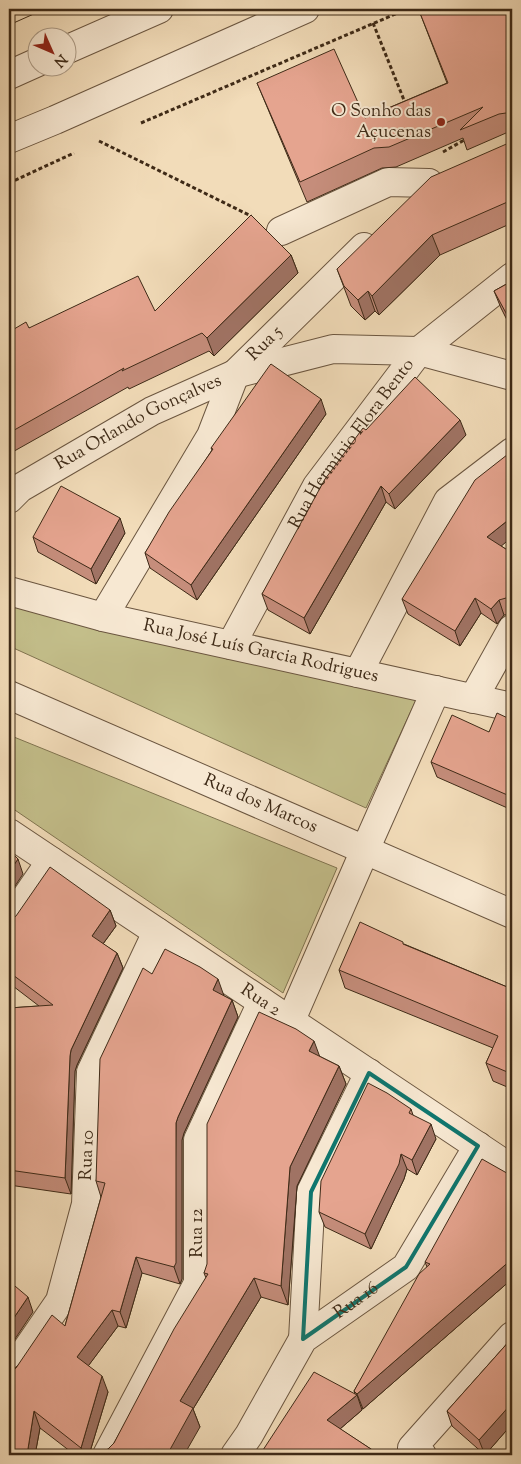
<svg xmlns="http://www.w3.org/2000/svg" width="521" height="1464" font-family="'Sorts Mill Goudy',serif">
<rect width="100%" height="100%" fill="#f2dcb9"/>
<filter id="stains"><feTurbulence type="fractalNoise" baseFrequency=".004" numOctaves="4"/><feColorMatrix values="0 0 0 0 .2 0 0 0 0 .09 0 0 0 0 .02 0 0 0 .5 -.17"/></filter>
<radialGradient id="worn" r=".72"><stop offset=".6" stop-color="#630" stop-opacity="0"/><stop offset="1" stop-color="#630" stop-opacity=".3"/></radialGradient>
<g fill="#c3be8a" stroke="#807450">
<path d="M 9,599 L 416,700 L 366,808 L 9,646 Z"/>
<path d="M 9,735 L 337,868 L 283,993 L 9,806 Z"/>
</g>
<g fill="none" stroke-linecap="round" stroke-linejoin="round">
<defs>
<g id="minor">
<path d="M 68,49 L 159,9"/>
<path d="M 9,75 L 38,62"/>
<path d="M 9,139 L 55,120 L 305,9"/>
<path d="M 281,231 L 388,182 L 429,183"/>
<path id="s1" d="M 9,499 L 20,488 L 152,411 L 235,374 L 333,349 L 419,351 L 512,376"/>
<path id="s2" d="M 9,591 L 103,617 L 512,707"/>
<path id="s3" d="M 103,617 L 211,436 L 235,374 L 364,247"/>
<path id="s4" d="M 231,645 L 317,486 L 419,351 L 512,277"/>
<path d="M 358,673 L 448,501 L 512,452"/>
<path id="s5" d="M 9,695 L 512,914"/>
<path d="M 473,699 L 512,629"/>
<path id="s6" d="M 9,833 L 512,1169"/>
<path d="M 9,922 L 51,861"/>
<path d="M 291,1020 L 365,850 L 436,690"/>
<path d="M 303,1339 L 311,1192 L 369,1073"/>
<path id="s7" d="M 9,1375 L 60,1301 L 86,1204 L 91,1072 L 157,932"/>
<path d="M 107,1455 L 198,1283 L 198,1140 L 262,1002"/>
<path id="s8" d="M 235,1455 L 249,1435 L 303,1339 L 406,1267 L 478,1146"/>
<path d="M 422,1455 L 412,1448 L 512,1336"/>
</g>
</defs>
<use href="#minor" stroke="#6b5640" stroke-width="30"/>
<g stroke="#3e2a17" stroke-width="3" stroke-dasharray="4 2.5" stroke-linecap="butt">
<path d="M 373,23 L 406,105"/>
<path d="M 141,123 L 407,9"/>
<path d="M 99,141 L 251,216"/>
<path d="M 443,152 L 466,139"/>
<path d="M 9,183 L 74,153"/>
</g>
<use href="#minor" stroke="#f7e8d2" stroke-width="28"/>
<path stroke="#3e2a17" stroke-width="1" d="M 9,25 L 45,9"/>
</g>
<g fill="#c58d7b" stroke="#3e2a17">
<path d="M 420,13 L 512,16 L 512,133 L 506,133 L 467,150 L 463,138 L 396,167 L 382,168 L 307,202 L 265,102 L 257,83 L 365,118 L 447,83 Z"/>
<path d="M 512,142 L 512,223 L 440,255 L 379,315 L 375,311 L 365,320 L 351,306 L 337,269 Z"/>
<path d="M 291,255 L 298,273 L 214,356 L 209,351 L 129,389 L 128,387 L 9,454 L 9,332 L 29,328 L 155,311 Z"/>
<path d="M 512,281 L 512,330 L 501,308 L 494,291 Z"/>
<path d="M 326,414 L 197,600 L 150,568 L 145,553 L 212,450 L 211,448 Z"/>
<path d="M 366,430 L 466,435 L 395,509 L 386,502 L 310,634 L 268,610 L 262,594 Z"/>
<path d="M 125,533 L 96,584 L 38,552 L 33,537 Z"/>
<path d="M 501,546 L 512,553 L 512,614 L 504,615 L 497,624 L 481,613 L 460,646 L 408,614 L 402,599 Z"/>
<path d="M 512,720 L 512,810 L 437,777 L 431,762 Z"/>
<path d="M 110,910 L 116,926 L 103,944 L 117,953 L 123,968 L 77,1065 L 75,1071 L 71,1194 L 9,1185 L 9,1008 L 39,1006 L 9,983 L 9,921 Z"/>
<path d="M 404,944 L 512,989 L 512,1089 L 493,1081 L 486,1063 L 493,1048 L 345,988 L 339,970 Z"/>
<path d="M 152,974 L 224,996 L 232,1000 L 238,1017 L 184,1133 L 182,1140 L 182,1279 L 180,1284 L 142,1273 L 126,1328 L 118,1326 L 88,1366 L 108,1392 L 89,1455 L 75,1455 L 40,1428 L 35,1455 L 9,1455 L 10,1372 L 65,1326 L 101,1197 L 96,1181 Z"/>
<path d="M 319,1056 L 339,1066 L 346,1084 L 297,1186 L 288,1305 L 261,1297 L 193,1409 L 200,1427 L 108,1449 L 114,1443 L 206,1278 L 204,1273 Z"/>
<path d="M 411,1109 L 413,1115 L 436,1139 L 417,1175 L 407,1169 L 404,1179 L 371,1249 L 325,1227 L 319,1212 Z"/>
<path d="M 512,1176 L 512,1279 L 363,1409 L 361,1408 L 362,1410 L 340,1429 L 380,1455 L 265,1455 L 263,1450 L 355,1394 L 354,1391 L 427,1267 L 425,1262 Z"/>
<path d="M 512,1338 L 512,1424 L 485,1455 L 452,1426 L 447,1411 Z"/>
</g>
<g fill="#a07364" stroke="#3e2a17">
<path d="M 432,235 L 440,255 L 379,315 L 372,296 Z"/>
<path d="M 291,255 L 298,273 L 214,356 L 207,338 Z"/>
<path d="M 368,291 L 375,311 L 365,320 L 358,300 Z"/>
<path d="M 321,399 L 326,414 L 197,600 L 191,585 Z"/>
<path d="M 460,420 L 466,435 L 395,509 L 389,494 Z"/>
<path d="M 381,486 L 386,502 L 310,634 L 304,618 Z"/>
<path d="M 512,517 L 512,537 L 493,553 L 487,537 Z"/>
<path d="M 120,518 L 125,533 L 96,584 L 91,569 Z"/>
<path d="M 475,598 L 481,613 L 460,646 L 455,631 Z"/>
<path d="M 499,600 L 504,615 L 497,624 L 491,609 Z"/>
<path d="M 18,859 L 23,874 L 9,895 L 9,872 Z"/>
<path d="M 110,910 L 116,926 L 97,952 L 92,936 Z"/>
<path d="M 117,953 L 123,968 L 77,1065 L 75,1071 L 71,1194 L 65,1178 L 70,1056 L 71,1050 Z"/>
<path d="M 218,979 L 224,996 L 219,1007 L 213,990 Z"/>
<path d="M 232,1000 L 238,1017 L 184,1133 L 182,1140 L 182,1279 L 180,1284 L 174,1267 L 176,1123 L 178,1117 Z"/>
<path d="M 314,1041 L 321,1060 L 309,1051 Z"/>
<path d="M 339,1066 L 346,1084 L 297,1186 L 288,1305 L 281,1286 L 290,1167 Z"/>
<path d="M 431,1124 L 436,1139 L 417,1175 L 412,1160 Z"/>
<path d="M 401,1154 L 407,1169 L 404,1179 L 371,1249 L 365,1234 Z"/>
<path d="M 136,1257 L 142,1273 L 126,1328 L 120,1312 Z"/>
<path d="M 512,1259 L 512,1279 L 363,1409 L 357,1394 Z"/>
<path d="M 254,1278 L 261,1297 L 193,1409 L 200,1427 L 184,1455 L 167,1455 L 180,1401 Z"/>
<path d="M 28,1297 L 33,1312 L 9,1348 L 9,1325 Z"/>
<path d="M 112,1310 L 118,1326 L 83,1373 L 77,1357 Z"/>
<path d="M 102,1376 L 108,1392 L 89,1455 L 84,1455 L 81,1448 Z"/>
<path d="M 357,1395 L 362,1410 L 333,1435 L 327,1420 Z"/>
<path d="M 512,1403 L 512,1424 L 485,1455 L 479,1440 Z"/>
<path d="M 34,1411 L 40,1428 L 35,1455 L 27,1455 Z"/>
</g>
<g fill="#e5a48f" stroke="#3e2a17">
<path d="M 429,9 L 509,9 L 512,16 L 512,115 L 506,113 L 499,114 L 460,130 L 483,107 L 389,147 L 374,148 L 300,182 L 257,83 L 334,49 L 365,118 L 448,83 L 420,13 Z"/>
<path d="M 511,142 L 512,142 L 512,200 L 432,235 L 372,296 L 368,291 L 358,300 L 344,286 L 337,269 L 431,177 Z"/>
<path d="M 251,215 L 291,255 L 207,338 L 202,333 L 122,371 L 124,368 L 9,433 L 9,332 L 26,322 L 29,328 L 138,276 L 155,311 Z"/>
<path d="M 512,281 L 512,324 L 494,291 Z"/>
<path d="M 271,364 L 321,399 L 191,585 L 145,553 L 169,512 L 213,449 L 211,448 L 270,365 Z"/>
<path d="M 415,377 L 460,420 L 389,494 L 381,486 L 304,618 L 262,594 L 325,479 L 363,428 L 366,430 Z"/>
<path d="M 512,451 L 512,517 L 487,537 L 512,553 L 512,600 L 506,598 L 499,600 L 491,609 L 475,598 L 455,631 L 402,599 L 475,480 Z"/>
<path d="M 61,486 L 120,518 L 91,569 L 33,537 Z"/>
<path d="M 497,713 L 512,720 L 512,797 L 431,762 L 452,715 L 489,732 Z"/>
<path d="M 9,850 L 18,859 L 9,872 Z"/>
<path d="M 50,867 L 110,910 L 92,936 L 117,953 L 71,1050 L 70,1056 L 65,1178 L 9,1170 L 9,1008 L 53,1005 L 9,972 L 9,921 L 16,916 Z"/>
<path d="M 360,922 L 403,942 L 403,944 L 512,989 L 512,1074 L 486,1063 L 498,1036 L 339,970 Z"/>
<path d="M 165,949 L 200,967 L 218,979 L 213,990 L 232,1000 L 178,1117 L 176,1123 L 176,1263 L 174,1267 L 136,1257 L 120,1312 L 112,1310 L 77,1357 L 102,1376 L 81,1448 L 34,1411 L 27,1455 L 9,1455 L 9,1373 L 16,1368 L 52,1315 L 65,1326 L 105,1183 L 96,1181 L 100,1059 L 143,968 L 152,974 Z"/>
<path d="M 259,1012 L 296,1029 L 314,1041 L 309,1051 L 339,1066 L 290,1167 L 281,1286 L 254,1278 L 180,1401 L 193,1408 L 167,1455 L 97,1455 L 100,1452 L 108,1449 L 114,1443 L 174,1329 L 208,1274 L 204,1273 L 207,1264 L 207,1124 Z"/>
<path d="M 368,1083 L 387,1093 L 411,1109 L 409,1113 L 431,1124 L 412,1160 L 401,1154 L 399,1164 L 365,1234 L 319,1212 L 321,1181 Z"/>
<path d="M 482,1159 L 512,1176 L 512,1259 L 357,1394 L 354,1391 L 419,1274 L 430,1264 L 425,1262 Z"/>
<path d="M 9,1281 L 28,1297 L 9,1325 Z"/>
<path d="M 512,1338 L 512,1404 L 512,1403 L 479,1440 L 447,1411 Z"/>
<path d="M 314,1372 L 357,1395 L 327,1420 L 380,1455 L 271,1455 L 263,1450 Z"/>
</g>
<path fill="none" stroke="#0f766e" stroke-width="4" stroke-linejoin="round" d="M 369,1073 L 478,1146 L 406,1267 L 303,1339 L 311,1192 Z"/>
<circle fill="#8f2418" stroke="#f7e8d2" stroke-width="2" cx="441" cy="122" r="5"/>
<g text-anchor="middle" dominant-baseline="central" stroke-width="4" stroke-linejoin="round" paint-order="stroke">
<g font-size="18" fill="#3e2a17" stroke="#f7e8d2" text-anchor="end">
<text x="431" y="112">O Sonho das<tspan x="431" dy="21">Açucenas</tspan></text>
</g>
<g font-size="18" fill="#3e2a17" stroke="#f7e8d2">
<text stroke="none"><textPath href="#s3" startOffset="320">Rua 5</textPath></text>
<text stroke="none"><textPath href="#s1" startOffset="151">Rua Orlando Gonçalves</textPath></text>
<text stroke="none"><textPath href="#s4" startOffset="235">Rua Hermínio Flora Bento</textPath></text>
<text stroke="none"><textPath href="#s2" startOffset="259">Rua José Luís Garcia Rodrigues</textPath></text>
<text stroke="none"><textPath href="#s5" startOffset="274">Rua dos Marcos</textPath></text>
<text stroke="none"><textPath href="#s6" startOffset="302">Rua 2</textPath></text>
<text stroke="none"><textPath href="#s7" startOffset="239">Rua 10</textPath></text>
<text transform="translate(198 1233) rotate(-90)">Rua 12</text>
<text stroke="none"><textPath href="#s8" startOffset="200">Rua 16</textPath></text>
</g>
</g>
<rect width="521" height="1464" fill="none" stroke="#f2dcb9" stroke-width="30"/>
<rect x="10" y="10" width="501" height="1444" fill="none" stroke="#3e2a17" stroke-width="2.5"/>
<rect x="15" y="15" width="491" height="1434" fill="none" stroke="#3e2a17"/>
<g transform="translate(52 52) rotate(135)"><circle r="24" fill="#f7e8d2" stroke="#ad9c87"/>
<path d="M0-4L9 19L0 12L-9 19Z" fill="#8f2418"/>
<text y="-8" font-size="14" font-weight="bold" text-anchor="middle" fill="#3e2a17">N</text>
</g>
<rect width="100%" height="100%" filter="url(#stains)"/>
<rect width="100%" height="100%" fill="url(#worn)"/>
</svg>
